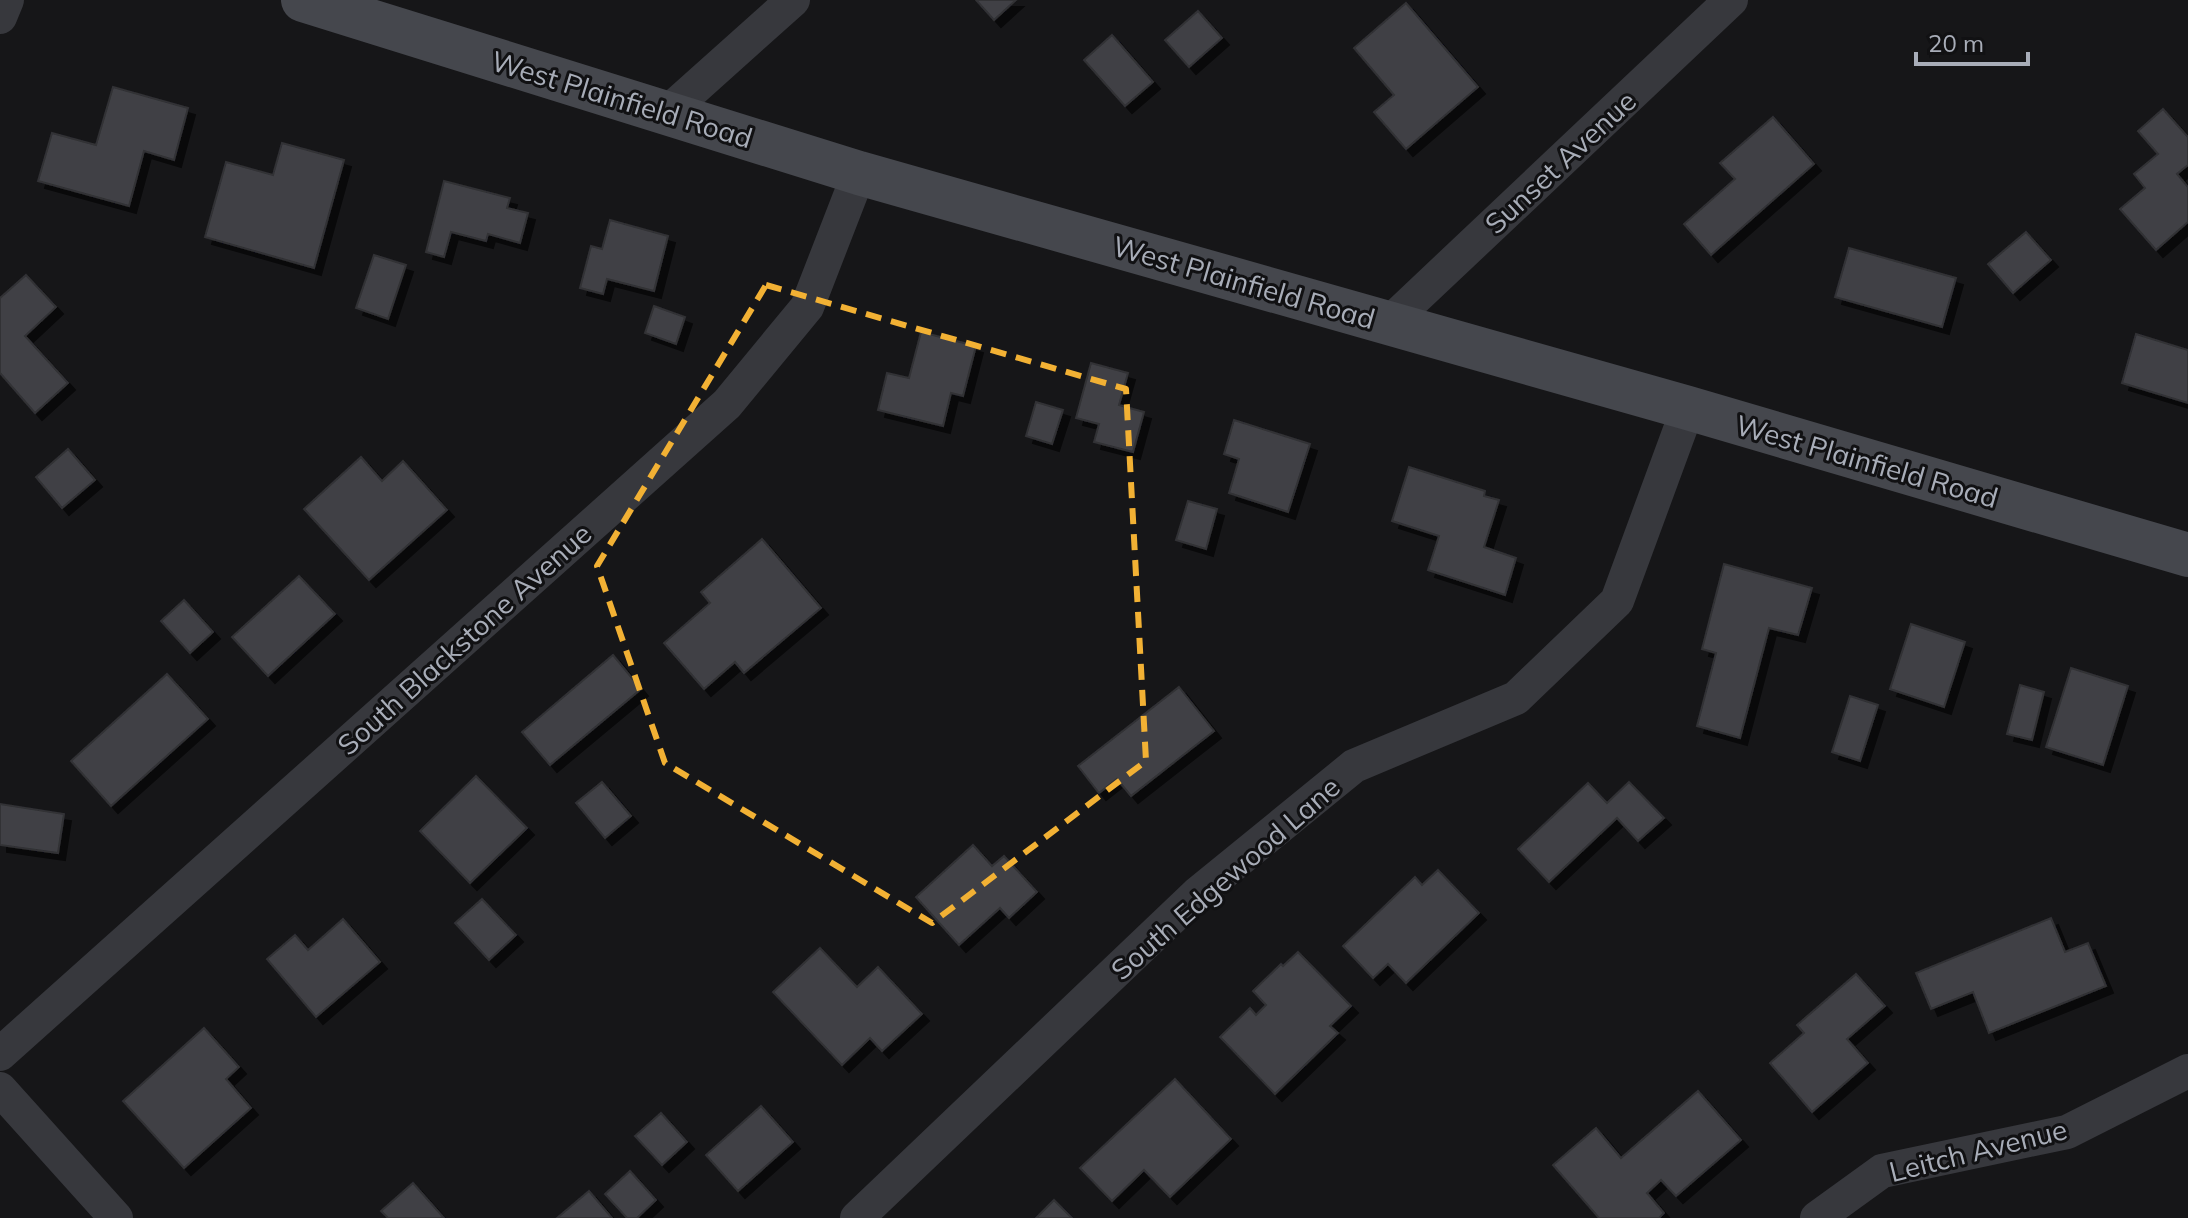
<svg xmlns="http://www.w3.org/2000/svg" width="2188" height="1218" font-family="Mulish,sans-serif">
<defs>
<filter id="shadow"><feDropShadow dx="7" dy="7" stdDeviation="0" flood-color="#0009"/></filter>
</defs>
<rect width="100%" height="100%" fill="#161618"/>
<g fill="#404145" stroke="#303034" stroke-width="2" filter="url(#shadow)">
<path d="M 976,0 L 1016,0 L 994,20 Z"/>
<path d="M 1406,3 L 1478,87 L 1406,149 L 1374,112 L 1394,95 L 1354,48 Z"/>
<path d="M 1198,11 L 1222,38 L 1189,67 L 1165,40 Z"/>
<path d="M 1112,35 L 1153,82 L 1125,106 L 1084,60 Z"/>
<path d="M 113,87 L 188,108 L 174,160 L 144,151 L 129,206 L 38,181 L 52,133 L 96,145 Z"/>
<path d="M 2163,109 L 2188,137 L 2188,165 L 2177,174 L 2188,187 L 2188,222 L 2156,250 L 2120,209 L 2145,188 L 2134,174 L 2158,154 L 2138,131 Z"/>
<path d="M 1773,117 L 1814,164 L 1711,255 L 1684,224 L 1735,179 L 1720,163 Z"/>
<path d="M 282,143 L 344,160 L 314,268 L 205,237 L 226,162 L 273,175 Z"/>
<path d="M 444,181 L 510,198 L 507,208 L 528,213 L 520,243 L 488,234 L 486,241 L 451,232 L 444,257 L 426,252 Z"/>
<path d="M 610,220 L 668,236 L 654,291 L 607,279 L 603,294 L 580,288 L 591,246 L 602,249 Z"/>
<path d="M 2026,232 L 2051,260 L 2013,293 L 1988,264 Z"/>
<path d="M 1849,248 L 1956,278 L 1942,327 L 1835,297 Z"/>
<path d="M 374,255 L 406,265 L 388,319 L 356,308 Z"/>
<path d="M 26,275 L 56,307 L 25,336 L 68,383 L 35,413 L 0,373 L 0,298 Z"/>
<path d="M 654,306 L 685,317 L 676,344 L 645,333 Z"/>
<path d="M 921,332 L 976,346 L 963,396 L 951,393 L 943,426 L 878,410 L 887,373 L 909,378 Z"/>
<path d="M 2136,334 L 2188,350 L 2188,403 L 2122,383 Z"/>
<path d="M 1091,363 L 1128,373 L 1119,405 L 1144,412 L 1133,452 L 1094,442 L 1099,424 L 1076,418 Z"/>
<path d="M 1036,402 L 1063,410 L 1052,444 L 1026,436 Z"/>
<path d="M 1234,420 L 1310,444 L 1288,512 L 1229,493 L 1239,459 L 1224,454 Z"/>
<path d="M 68,449 L 95,480 L 62,508 L 36,477 Z"/>
<path d="M 361,457 L 382,481 L 403,461 L 447,510 L 369,580 L 304,509 Z"/>
<path d="M 1409,467 L 1485,491 L 1484,496 L 1499,500 L 1484,547 L 1516,558 L 1505,595 L 1428,570 L 1439,536 L 1392,521 Z"/>
<path d="M 1188,501 L 1217,509 L 1206,549 L 1176,540 Z"/>
<path d="M 762,539 L 821,608 L 744,673 L 735,662 L 704,689 L 664,643 L 710,603 L 701,592 Z"/>
<path d="M 1724,564 L 1812,588 L 1798,635 L 1769,628 L 1740,738 L 1697,726 L 1716,653 L 1702,649 Z"/>
<path d="M 299,576 L 335,614 L 268,676 L 232,637 Z"/>
<path d="M 184,600 L 213,632 L 190,653 L 161,621 Z"/>
<path d="M 1911,624 L 1965,642 L 1944,707 L 1890,689 Z"/>
<path d="M 613,655 L 641,689 L 550,765 L 522,732 Z"/>
<path d="M 2071,668 L 2128,686 L 2103,765 L 2046,747 Z"/>
<path d="M 167,674 L 208,719 L 111,806 L 71,761 Z"/>
<path d="M 2020,685 L 2044,692 L 2032,740 L 2007,734 Z"/>
<path d="M 1179,687 L 1214,731 L 1131,796 L 1117,779 L 1099,793 L 1078,766 Z"/>
<path d="M 1850,696 L 1878,705 L 1860,761 L 1832,752 Z"/>
<path d="M 476,776 L 527,828 L 470,883 L 420,831 Z"/>
<path d="M 602,782 L 631,816 L 605,838 L 576,803 Z"/>
<path d="M 1629,782 L 1664,818 L 1638,841 L 1617,818 L 1549,882 L 1518,849 L 1588,783 L 1607,803 Z"/>
<path d="M 0,804 L 64,814 L 58,853 L 0,845 Z"/>
<path d="M 973,845 L 992,866 L 1004,856 L 1037,892 L 1009,918 L 1000,908 L 959,945 L 916,897 Z"/>
<path d="M 1438,870 L 1479,913 L 1406,983 L 1388,964 L 1373,978 L 1343,946 L 1415,877 L 1422,885 Z"/>
<path d="M 482,899 L 516,935 L 489,960 L 455,923 Z"/>
<path d="M 2051,918 L 2065,952 L 2088,943 L 2106,986 L 1989,1033 L 1973,992 L 1931,1009 L 1916,973 Z"/>
<path d="M 343,919 L 380,962 L 316,1017 L 267,959 L 295,935 L 308,950 Z"/>
<path d="M 820,948 L 857,987 L 878,967 L 922,1014 L 882,1051 L 870,1038 L 842,1065 L 773,992 Z"/>
<path d="M 1298,952 L 1351,1006 L 1330,1026 L 1338,1033 L 1275,1094 L 1220,1037 L 1250,1008 L 1256,1015 L 1266,1005 L 1253,991 L 1281,964 L 1283,966 Z"/>
<path d="M 1856,974 L 1885,1006 L 1847,1039 L 1868,1063 L 1812,1112 L 1770,1063 L 1804,1033 L 1797,1025 Z"/>
<path d="M 204,1028 L 239,1067 L 226,1079 L 251,1108 L 184,1168 L 123,1101 Z"/>
<path d="M 1175,1079 L 1231,1139 L 1170,1197 L 1144,1170 L 1112,1201 L 1080,1168 Z"/>
<path d="M 1698,1091 L 1741,1140 L 1676,1196 L 1661,1180 L 1647,1193 L 1664,1213 L 1659,1218 L 1599,1218 L 1553,1165 L 1596,1128 L 1621,1158 Z"/>
<path d="M 761,1106 L 793,1142 L 738,1191 L 706,1155 Z"/>
<path d="M 661,1113 L 687,1142 L 662,1165 L 635,1136 Z"/>
<path d="M 630,1171 L 656,1200 L 637,1218 L 627,1218 L 605,1194 Z"/>
<path d="M 413,1183 L 444,1218 L 388,1218 L 381,1211 Z"/>
<path d="M 589,1191 L 612,1218 L 557,1218 Z"/>
<path d="M 1054,1200 L 1072,1218 L 1036,1218 Z"/>
</g>
<g fill="none" stroke-linecap="round" stroke-linejoin="round">
<g stroke="#37383d" stroke-width="34">
<path d="M 0,17 L 7,0"/>
<path d="M 668,112 L 793,0"/>
<path d="M 1389,323 L 1731,0"/>
<path d="M 0,1054 L 727,404 L 807,307 L 859,173"/>
<path d="M 0,1089 L 116,1218"/>
<path d="M 857,1218 L 1197,894 L 1354,766 L 1516,698 L 1617,601 L 1688,408"/>
<path d="M 1817,1218 L 1882,1171 L 2067,1132 L 2188,1071"/>
</g>
<path stroke="#45474d" stroke-width="44" d="M 303,0 L 859,173 L 1688,408 L 2188,555"/>
</g>
<path fill="none" stroke="#f2b134" stroke-width="6" stroke-dasharray="16 10" stroke-linejoin="round" d="M 766,285 L 1126,389 L 1146,761 L 932,923 L 665,763 L 597,566 Z"/>
<g text-anchor="middle" dominant-baseline="central" stroke-width="6" stroke-linejoin="round" paint-order="stroke">
<g font-size="28" fill="#a8adb8" stroke="#111113">
<text transform="translate(622 99) rotate(17)">West Plainfield Road</text>
<text transform="translate(1560 162) rotate(-43)">Sunset Avenue</text>
<text transform="translate(1244 282) rotate(16)">West Plainfield Road</text>
<text transform="translate(1867 461) rotate(16)">West Plainfield Road</text>
<text transform="translate(464 639) rotate(-42)">South Blackstone Avenue</text>
<text transform="translate(1225 878) rotate(-41)">South Edgewood Lane</text>
<text transform="translate(1978 1150) rotate(-14)">Leitch Avenue</text>
</g>
</g>
<path d="M1916 52v12h112v-12" fill="none" stroke="#a8adb8" stroke-width="4"/>
<text x="1928" y="52" font-size="24" fill="#a8adb8" stroke="#111113" stroke-width="6" paint-order="stroke">20 m</text>
</svg>
